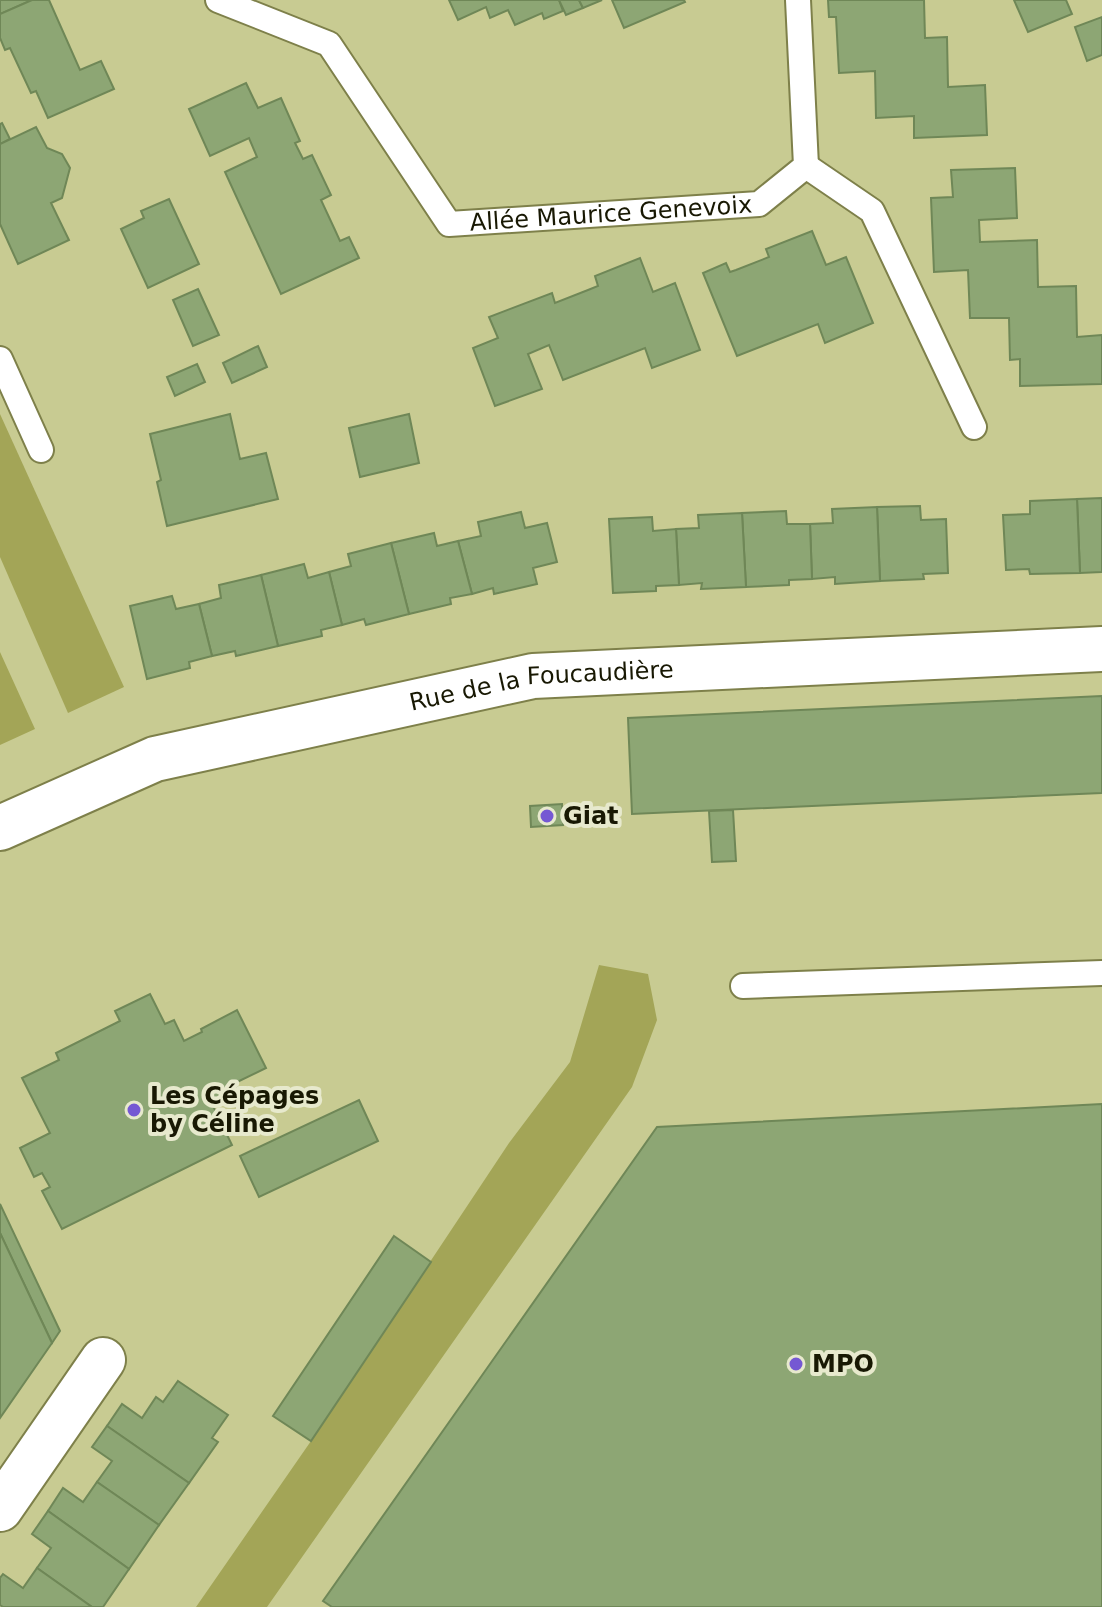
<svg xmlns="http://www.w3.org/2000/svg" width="1102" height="1607" font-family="'DejaVu Sans',sans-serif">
<rect width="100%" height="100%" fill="#c8cb92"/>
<g fill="#a3a557">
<path d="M 0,414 L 124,687 L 68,713 L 0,557 Z"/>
<path d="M 0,652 L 35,729 L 0,745 Z"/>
<path d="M 599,965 L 648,974 L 657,1020 L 632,1087 L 267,1607 L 196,1607 L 311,1441 L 509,1143 L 570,1062 Z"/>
</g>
<g fill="#8da674" stroke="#6f8757" stroke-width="2">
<path d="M 0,0 L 32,0 L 0,14 Z"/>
<path d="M 32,0 L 49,0 L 80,70 L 101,61 L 114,89 L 48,118 L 36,91 L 31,93 L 10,48 L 5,50 L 0,38 L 0,14 Z"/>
<path d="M 449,0 L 559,0 L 563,11 L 544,19 L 542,13 L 515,25 L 508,10 L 490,18 L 486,7 L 458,20 Z"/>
<path d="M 559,0 L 579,0 L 583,8 L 566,15 Z"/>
<path d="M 579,0 L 602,0 L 583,8 Z"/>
<path d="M 612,0 L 684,0 L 685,2 L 624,28 Z"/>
<path d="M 828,0 L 924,0 L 925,38 L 947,37 L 948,87 L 985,85 L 987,135 L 914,138 L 914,116 L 876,118 L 875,71 L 839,73 L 836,17 L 829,17 Z"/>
<path d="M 1014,0 L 1066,0 L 1072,14 L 1028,32 Z"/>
<path d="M 1102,17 L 1102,55 L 1087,61 L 1075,27 Z"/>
<path d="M 246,83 L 258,108 L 281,98 L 300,141 L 295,143 L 303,159 L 312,155 L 331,195 L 321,200 L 335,230 L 340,241 L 349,237 L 359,258 L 281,294 L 225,172 L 257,157 L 249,138 L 210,156 L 189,109 Z"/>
<path d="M 2,123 L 10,139 L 0,144 L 0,124 Z"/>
<path d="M 36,127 L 47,148 L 62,154 L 70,168 L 62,198 L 51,203 L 69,240 L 18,264 L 0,224 L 0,144 Z"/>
<path d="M 1015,168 L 1017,218 L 979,220 L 980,242 L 1037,240 L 1038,287 L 1076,286 L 1077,337 L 1102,335 L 1102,384 L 1020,386 L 1020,359 L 1010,360 L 1009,318 L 970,318 L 968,270 L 934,272 L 931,198 L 953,197 L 951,170 Z"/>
<path d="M 169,199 L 199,264 L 148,288 L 121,229 L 144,218 L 141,211 Z"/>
<path d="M 812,231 L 826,265 L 846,257 L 873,323 L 825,343 L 818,324 L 737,356 L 703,273 L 726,263 L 730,272 L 736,270 L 769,257 L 766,249 Z"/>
<path d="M 640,258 L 653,292 L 675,283 L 700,350 L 652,368 L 645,348 L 563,380 L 549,345 L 528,354 L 542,389 L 495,406 L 473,348 L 498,338 L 489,317 L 552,293 L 555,303 L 588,290 L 598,286 L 595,276 Z"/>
<path d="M 198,289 L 219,335 L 193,346 L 173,300 Z"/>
<path d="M 258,346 L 267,367 L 232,383 L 223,363 Z"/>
<path d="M 197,364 L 205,382 L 175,396 L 167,377 Z"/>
<path d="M 230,414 L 240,459 L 266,453 L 278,499 L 167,526 L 157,482 L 161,480 L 150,434 Z"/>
<path d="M 409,414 L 419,463 L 360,477 L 349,428 Z"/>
<path d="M 1102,498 L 1102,572 L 1080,573 L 1077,499 Z"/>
<path d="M 1077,499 L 1080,573 L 1030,574 L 1029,569 L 1006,570 L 1003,515 L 1030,514 L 1030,501 Z"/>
<path d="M 920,506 L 921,520 L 946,519 L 948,573 L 923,574 L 924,579 L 880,581 L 877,507 Z"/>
<path d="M 877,507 L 880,581 L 835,584 L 835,577 L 812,579 L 810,524 L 833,523 L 832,509 Z"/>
<path d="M 786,511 L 787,524 L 810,524 L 812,579 L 789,580 L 789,585 L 746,587 L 742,513 Z"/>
<path d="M 521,512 L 525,528 L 547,523 L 557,562 L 533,568 L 537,584 L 494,594 L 493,588 L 472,594 L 458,541 L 481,536 L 478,522 Z"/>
<path d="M 742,513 L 746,587 L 701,589 L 702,583 L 679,585 L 676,529 L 699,528 L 698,515 Z"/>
<path d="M 652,517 L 653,531 L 676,529 L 679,585 L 656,586 L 656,591 L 613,593 L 609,519 Z"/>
<path d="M 434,533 L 437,546 L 458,541 L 472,594 L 450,598 L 451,604 L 409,614 L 391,543 Z"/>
<path d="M 391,543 L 409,614 L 366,625 L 364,619 L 342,625 L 329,572 L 351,566 L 348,554 Z"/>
<path d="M 304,564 L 308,578 L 329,572 L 342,625 L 321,630 L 322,636 L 278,646 L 261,575 Z"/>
<path d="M 261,575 L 278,646 L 236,656 L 235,651 L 212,656 L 199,604 L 221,598 L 219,585 Z"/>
<path d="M 172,596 L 176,609 L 199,604 L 212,656 L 189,662 L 190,668 L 147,679 L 130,606 Z"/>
<path d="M 1102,696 L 1102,793 L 632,814 L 628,718 Z"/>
<path d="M 562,804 L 563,825 L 531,827 L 530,806 Z"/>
<path d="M 733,810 L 736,861 L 712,862 L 709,811 Z"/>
<path d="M 150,994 L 165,1024 L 174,1020 L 184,1041 L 202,1032 L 201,1029 L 237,1010 L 266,1068 L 235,1083 L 240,1092 L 213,1106 L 232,1145 L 62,1229 L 42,1191 L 50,1187 L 42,1173 L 34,1177 L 20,1148 L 50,1133 L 22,1078 L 59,1060 L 56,1053 L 120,1021 L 115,1011 Z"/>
<path d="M 359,1100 L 378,1141 L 259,1197 L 240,1156 Z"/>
<path d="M 1102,1104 L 1102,1607 L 332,1607 L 323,1601 L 657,1127 Z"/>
<path d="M 0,1204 L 60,1331 L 52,1343 L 0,1233 Z"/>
<path d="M 0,1233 L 52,1343 L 0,1418 Z"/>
<path d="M 394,1236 L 431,1262 L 311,1441 L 273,1416 Z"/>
<path d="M 178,1381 L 228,1415 L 212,1438 L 218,1442 L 189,1483 L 107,1426 L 122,1404 L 142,1418 L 156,1397 L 163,1402 Z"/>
<path d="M 107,1426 L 189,1483 L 159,1525 L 97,1482 L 112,1461 L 92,1447 Z"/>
<path d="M 97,1482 L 159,1525 L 129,1569 L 48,1511 L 63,1488 L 83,1502 Z"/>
<path d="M 48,1511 L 129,1569 L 103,1607 L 92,1607 L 37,1568 L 51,1548 L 32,1534 Z"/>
<path d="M 37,1568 L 92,1607 L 3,1607 L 0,1605 L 0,1578 L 3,1574 L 23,1588 Z"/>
</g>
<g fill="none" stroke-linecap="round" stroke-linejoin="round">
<defs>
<g id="service">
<path id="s1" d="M 218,0 L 329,44 L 449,224 L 759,204 L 806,166 L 798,0"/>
<path d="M 806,166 L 872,211 L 974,427"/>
<path d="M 0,359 L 41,450"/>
<path d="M 743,986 L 1102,973"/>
</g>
<g id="minor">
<path id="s2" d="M 0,828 L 155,759 L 533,676 L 1102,649"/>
<path d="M 0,1509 L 103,1360"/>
</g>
</defs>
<use href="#service" stroke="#7e804a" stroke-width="28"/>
<use href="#minor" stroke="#7e804a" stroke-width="48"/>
<use href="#service" stroke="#fff" stroke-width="24"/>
<use href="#minor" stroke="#fff" stroke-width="44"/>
</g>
<g fill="#7558d3" stroke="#e7e9cd" stroke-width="3">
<circle cx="547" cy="816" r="8"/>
<circle cx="134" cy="1110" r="8"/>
<circle cx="796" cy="1364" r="8"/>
</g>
<g text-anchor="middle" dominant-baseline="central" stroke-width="8" stroke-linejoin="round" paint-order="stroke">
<g font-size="24" fill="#181803" stroke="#e7e9cd">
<text stroke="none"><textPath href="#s1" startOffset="498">Allée Maurice Genevoix</textPath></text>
<text stroke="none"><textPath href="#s2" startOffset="564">Rue de la Foucaudière</textPath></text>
</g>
<g font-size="24" font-weight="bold" fill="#181803" stroke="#e7e9cd" text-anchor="start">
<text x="563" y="816">Giat</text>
<text x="150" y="1096">Les Cépages<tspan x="150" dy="28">by Céline</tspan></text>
<text x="812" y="1364">MPO</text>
</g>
</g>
</svg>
